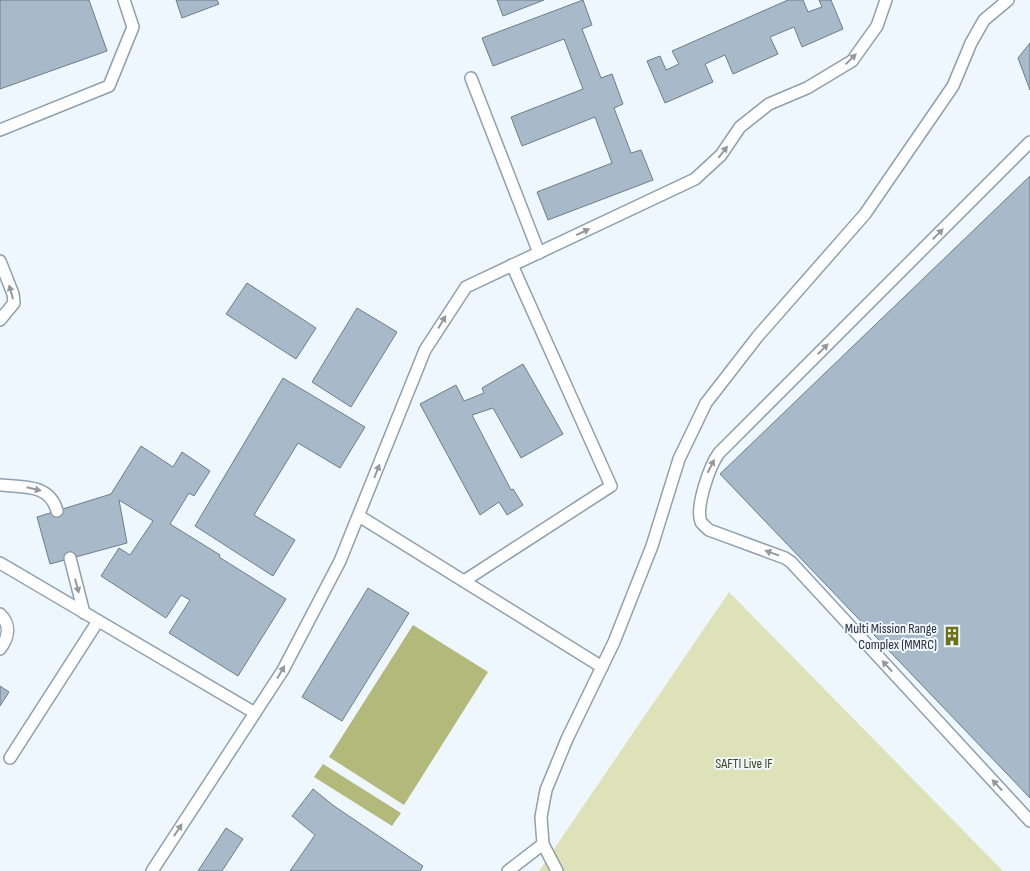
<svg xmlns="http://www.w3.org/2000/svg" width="1030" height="871" font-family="'Sofia Sans Condensed',sans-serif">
<rect width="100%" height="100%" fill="#eff7fe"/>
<path fill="#dee2b9" d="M 729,592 L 1003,871 L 539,871 Z"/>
<g fill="#b3b97b">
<path d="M 413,625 L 488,672 L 404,805 L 329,757 Z"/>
<path d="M 323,764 L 401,813 L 392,826 L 314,777 Z"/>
</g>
<g fill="#a8baca" stroke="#6b7c8b">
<path d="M 0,0 L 89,0 L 107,51 L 0,89 Z"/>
<path d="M 176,0 L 217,0 L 219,4 L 182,18 Z"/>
<path d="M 497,0 L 544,0 L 503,16 Z"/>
<path d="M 583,0 L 592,25 L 582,29 L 601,78 L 612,74 L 623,104 L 614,108 L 631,153 L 641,150 L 653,180 L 548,220 L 537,192 L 612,163 L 595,117 L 522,146 L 511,117 L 583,89 L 564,39 L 493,66 L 482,38 Z"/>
<path d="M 788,0 L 803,0 L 808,12 L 822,7 L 819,0 L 831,0 L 843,29 L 802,47 L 794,27 L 770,37 L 778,54 L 733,74 L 725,55 L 705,64 L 713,82 L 665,103 L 647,61 L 660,56 L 666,70 L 679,64 L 672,51 Z"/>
<path d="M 1030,43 L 1030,90 L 1018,58 Z"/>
<path d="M 1030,176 L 1030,798 L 720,474 Z"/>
<path d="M 247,283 L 316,328 L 296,359 L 226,314 Z"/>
<path d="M 357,308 L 397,332 L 351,407 L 312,382 Z"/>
<path d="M 523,364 L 563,434 L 521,458 L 493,408 L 472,415 L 511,490 L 513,489 L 523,505 L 507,515 L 499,502 L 480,515 L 420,404 L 456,385 L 464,401 L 484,393 L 482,388 Z"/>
<path d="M 283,378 L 365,427 L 340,468 L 298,443 L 254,515 L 295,540 L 273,576 L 195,526 Z"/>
<path d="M 141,446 L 173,467 L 182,452 L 210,471 L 194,496 L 189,493 L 170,524 L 220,555 L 219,557 L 286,599 L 238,676 L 169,633 L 190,600 L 181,595 L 166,618 L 101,576 L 119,548 L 130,555 L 153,521 L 119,500 L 127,543 L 50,564 L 37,517 L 111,494 Z"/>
<path d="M 368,588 L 409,613 L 342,721 L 302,697 Z"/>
<path d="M 0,686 L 9,692 L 0,706 Z"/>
<path d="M 313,789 L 334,806 L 423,866 L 420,871 L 290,871 L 315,835 L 292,816 Z"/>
<path d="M 226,828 L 243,839 L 222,871 L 198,871 Z"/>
</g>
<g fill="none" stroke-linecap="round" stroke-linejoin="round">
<defs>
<g id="lane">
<path d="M 471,78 L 539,253"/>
<path d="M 0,130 L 109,86 L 133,27 L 124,0"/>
<path d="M 1030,142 L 719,453 C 710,465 695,507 701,522 C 703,525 706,527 709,530 L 785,558 L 791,562 L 1030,821"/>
<path d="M 0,261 L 13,294 L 14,303 L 0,320"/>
<path d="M 0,485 C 23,487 50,484 57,511"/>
<path d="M 359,516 L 602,667"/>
<path d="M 70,558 L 84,613"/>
<path d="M 0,563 L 255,713"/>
<path d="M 464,581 L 611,486 L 512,265"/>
<path d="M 0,614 C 11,625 9,637 0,649"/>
<path d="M 10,758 L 98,621"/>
<path d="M 152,871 L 283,670 L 340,561 L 425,350 L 466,287 L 695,179 L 721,155 L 740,127 L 769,104 L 807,88 L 852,61 L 877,26 L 886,0"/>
<path d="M 508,871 L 543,844"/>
<path d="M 557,871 L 543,844 L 541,817 L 546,790 L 567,739 L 614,642 L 652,546 L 679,459 L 706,403 L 758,336 L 865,214 L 953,86 L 971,43 L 984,20 L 1008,0"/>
</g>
</defs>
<use href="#lane" stroke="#8ea0b0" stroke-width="14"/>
<use href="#lane" stroke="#fff" stroke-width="11"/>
</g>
<defs><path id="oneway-solid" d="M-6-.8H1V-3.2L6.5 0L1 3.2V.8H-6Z" transform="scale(1.25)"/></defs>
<g fill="#95989c">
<use href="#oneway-solid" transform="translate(851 59) rotate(-45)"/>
<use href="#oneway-solid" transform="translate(723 152) rotate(-52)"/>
<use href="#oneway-solid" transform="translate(583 232) rotate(-25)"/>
<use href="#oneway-solid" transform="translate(938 234) rotate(-45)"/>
<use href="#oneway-solid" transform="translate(11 292) rotate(-105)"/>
<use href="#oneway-solid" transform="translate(442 322) rotate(-59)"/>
<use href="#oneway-solid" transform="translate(823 349) rotate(-45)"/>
<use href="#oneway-solid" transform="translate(711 466) rotate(-63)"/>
<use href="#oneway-solid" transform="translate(377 471) rotate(-68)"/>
<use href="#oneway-solid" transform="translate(34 489) rotate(13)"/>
<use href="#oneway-solid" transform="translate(772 553) rotate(-161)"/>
<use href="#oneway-solid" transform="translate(77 586) rotate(75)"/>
<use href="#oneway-solid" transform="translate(887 666) rotate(-133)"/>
<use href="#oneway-solid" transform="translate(281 672) rotate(-59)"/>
<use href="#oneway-solid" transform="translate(997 785) rotate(-133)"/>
<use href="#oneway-solid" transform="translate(178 830) rotate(-57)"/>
</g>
<defs>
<symbol id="building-bare" viewBox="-9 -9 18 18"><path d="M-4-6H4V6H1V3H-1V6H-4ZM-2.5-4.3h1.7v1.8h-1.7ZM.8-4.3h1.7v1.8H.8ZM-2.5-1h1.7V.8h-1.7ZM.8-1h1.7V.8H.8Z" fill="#6d7219" stroke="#eff7fe" stroke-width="2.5" paint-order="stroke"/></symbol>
</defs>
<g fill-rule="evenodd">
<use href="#building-bare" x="938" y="622" width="28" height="28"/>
</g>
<g text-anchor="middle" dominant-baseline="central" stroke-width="4" stroke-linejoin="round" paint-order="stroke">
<g font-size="14" fill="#2b3239" stroke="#eff7fe" text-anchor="end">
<text x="937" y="628">Multi Mission Range<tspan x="937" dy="16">Complex (MMRC)</tspan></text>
</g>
<g font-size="14" fill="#444819" stroke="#eff7fe">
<text x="744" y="763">SAFTI Live IF</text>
</g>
</g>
</svg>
